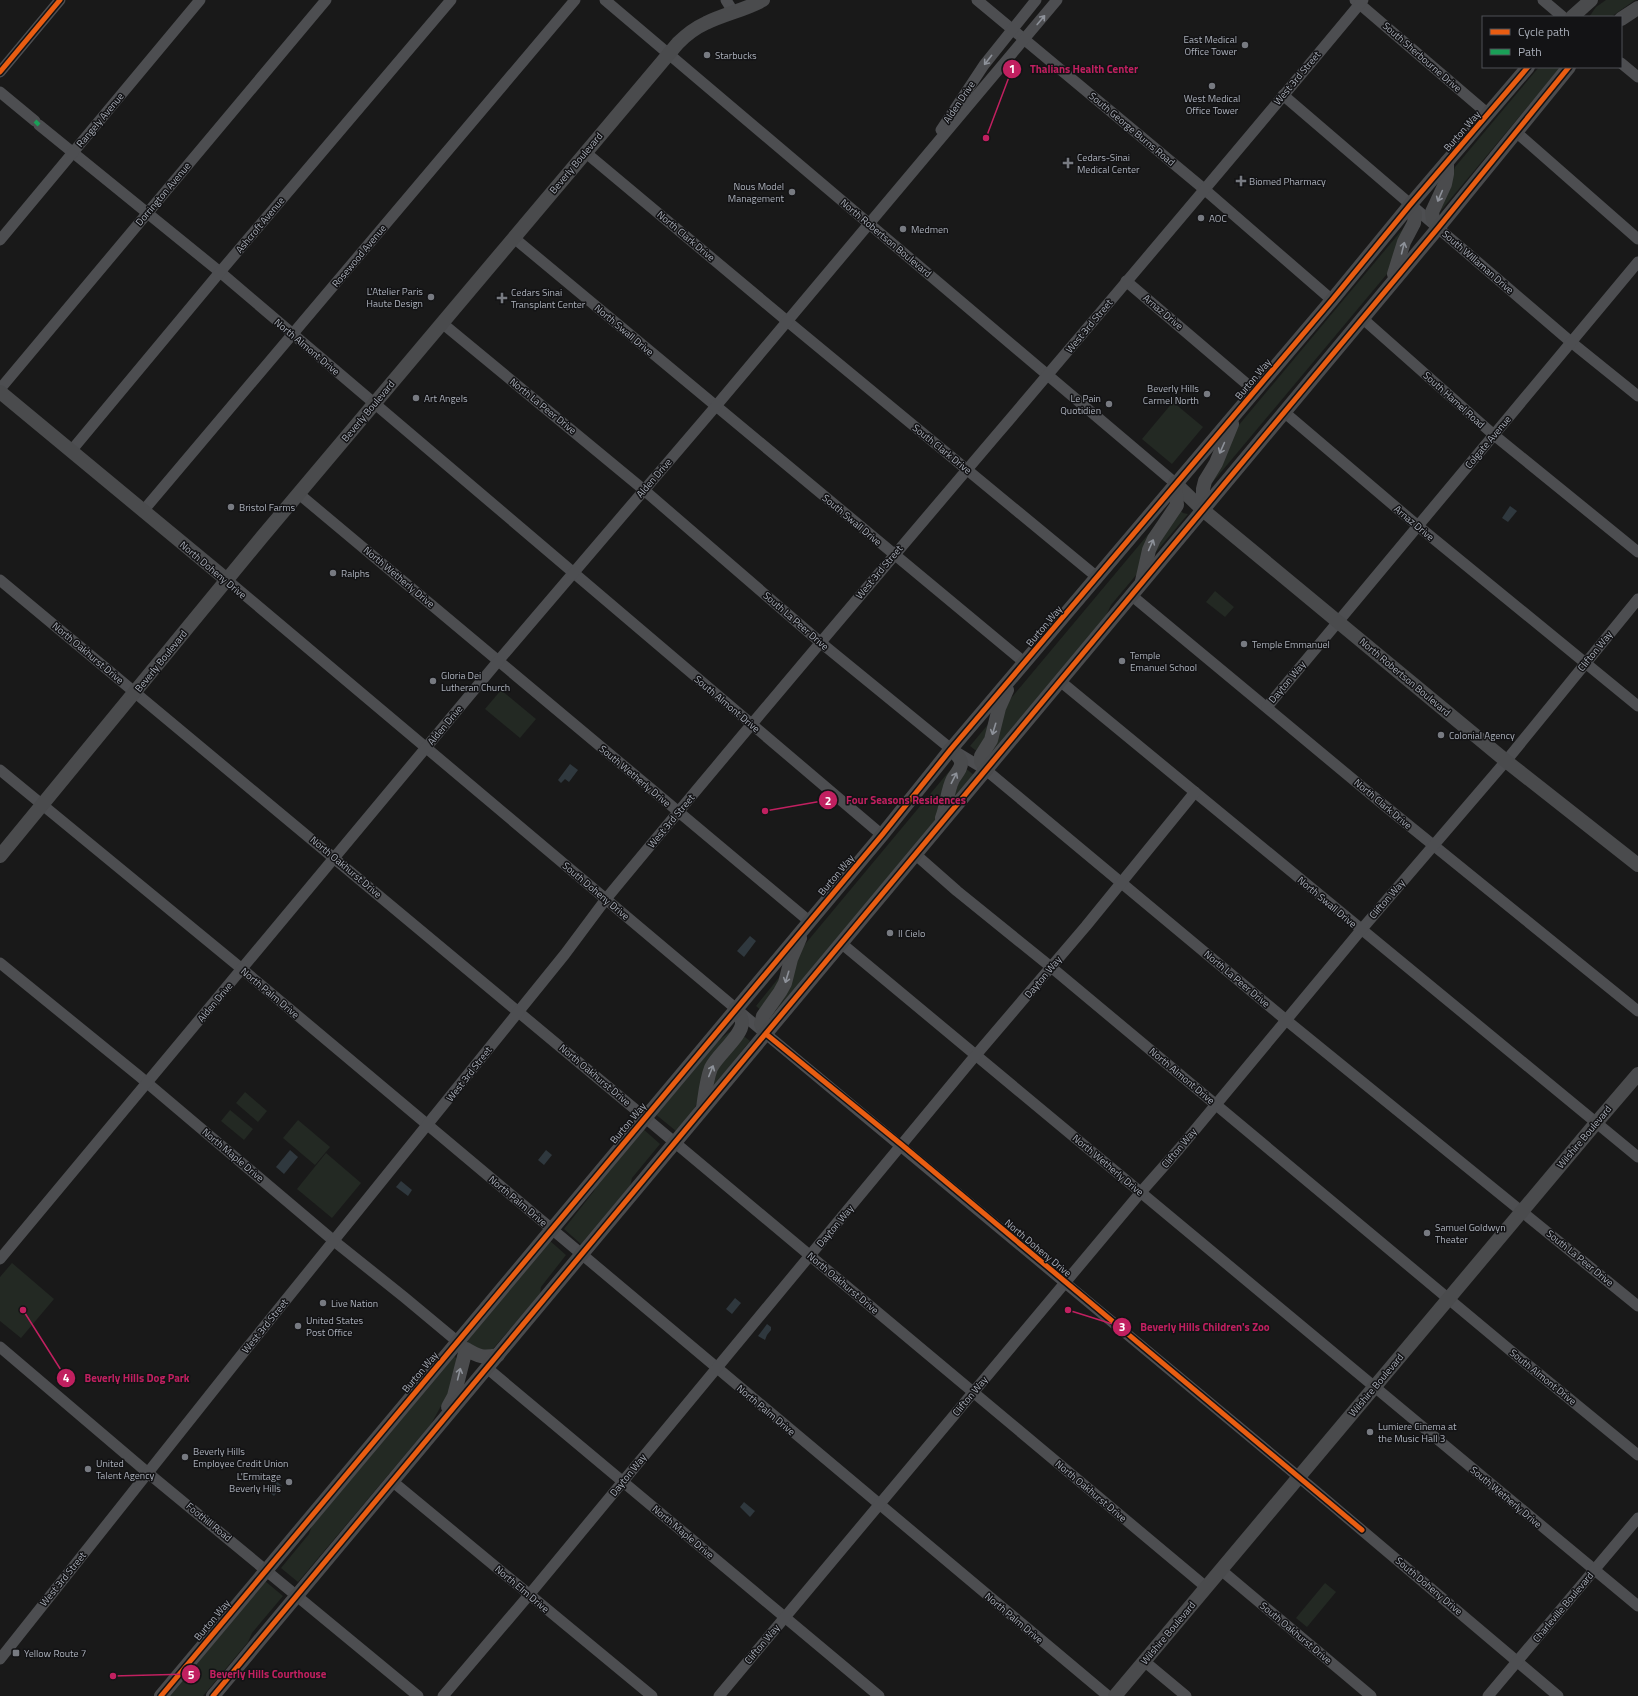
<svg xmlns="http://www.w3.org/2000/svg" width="1638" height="1696" font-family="'Titillium Web',sans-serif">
<rect width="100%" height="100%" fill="#191919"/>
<g fill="#232923">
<path d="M 1606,0 L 1635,0 L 1611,17 L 1589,17 L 1596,7 Z"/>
<path d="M 1539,67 L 1561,67 L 1438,214 L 1455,167 Z"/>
<path d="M 1411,219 L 1392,268 L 1212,483 L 1238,426 Z"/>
<path d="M 1173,402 L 1203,427 L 1172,464 L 1142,439 Z"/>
<path d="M 1171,507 L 1137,574 L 1111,605 L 1104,620 L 987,760 L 1007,703 Z"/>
<path d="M 1180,510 L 1183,513 L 1188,514 L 1150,559 Z"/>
<path d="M 1215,591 L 1234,607 L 1225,617 L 1206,602 Z"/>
<path d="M 501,690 L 536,719 L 520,738 L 485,709 Z"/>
<path d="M 990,722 L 979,753 L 970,746 Z"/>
<path d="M 956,763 L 935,822 L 780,1007 L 770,1014 L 796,955 Z"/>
<path d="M 964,767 L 974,775 L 951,804 Z"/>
<path d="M 781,975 L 784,977 L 762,1011 L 756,1006 Z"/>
<path d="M 736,1029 L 693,1111 L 676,1131 L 654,1113 C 671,1094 715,1036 736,1029 Z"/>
<path d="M 741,1034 L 750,1041 L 712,1088 L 713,1071 Z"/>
<path d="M 245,1092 L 267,1111 L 258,1122 L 236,1103 Z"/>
<path d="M 230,1110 L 253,1129 L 244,1140 L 221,1121 Z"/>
<path d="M 298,1120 L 330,1147 L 315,1165 L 283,1138 Z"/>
<path d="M 642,1128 L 660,1144 L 632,1178 L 630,1186 L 581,1244 L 564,1229 L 594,1191 L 598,1181 Z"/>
<path d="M 326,1153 L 361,1183 L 332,1218 L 297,1189 Z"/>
<path d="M 549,1240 L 566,1255 L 541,1287 L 540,1294 L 491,1351 L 480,1353 L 465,1341 Z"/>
<path d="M 12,1263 L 54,1299 L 21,1338 L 0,1321 L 0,1277 Z"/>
<path d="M 453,1355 L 459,1361 L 450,1396 L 441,1406 L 431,1424 L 298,1582 L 281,1568 L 309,1534 L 313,1523 Z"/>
<path d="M 265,1581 L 283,1596 L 252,1633 L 248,1642 L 203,1696 L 169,1696 Z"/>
<path d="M 1325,1583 L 1336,1592 L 1307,1627 L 1296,1618 Z"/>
</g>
<g fill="#2f383e">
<path d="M 1510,506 L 1517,511 L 1508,522 L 1502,518 Z"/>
<path d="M 570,764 L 578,770 L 569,782 L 565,779 L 561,783 L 558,780 Z"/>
<path d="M 750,936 L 756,941 L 744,957 L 737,951 Z"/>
<path d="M 290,1150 L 298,1157 L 284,1174 L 276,1167 Z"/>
<path d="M 546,1150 L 552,1155 L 544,1165 L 538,1160 Z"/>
<path d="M 401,1181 L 412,1190 L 408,1196 L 396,1187 Z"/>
<path d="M 735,1298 L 741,1303 L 732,1314 L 726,1309 Z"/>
<path d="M 767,1324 L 771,1327 L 771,1330 L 767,1335 L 765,1340 L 758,1336 Z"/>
<path d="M 275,1480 L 282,1486 L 274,1496 L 267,1490 Z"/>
<path d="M 744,1502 L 755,1511 L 750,1517 L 740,1507 Z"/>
</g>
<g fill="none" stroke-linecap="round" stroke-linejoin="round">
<g stroke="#4d4e51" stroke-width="11">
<path d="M 605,0 L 1175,483"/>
<path d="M 726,0 L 734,13"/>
<path d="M 977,0 L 1204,189 L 1332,300"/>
<path d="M 1355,0 L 1488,114"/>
<path d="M 1543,0 L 1563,17"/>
<path d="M 1621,63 L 1638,77"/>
<path d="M 0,72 L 60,0"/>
<path d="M 0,92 L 35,121"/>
<path d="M 1283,95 L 1571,342 L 1638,396"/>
<path d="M 39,125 L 220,272 L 882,835"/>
<path d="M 941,130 L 984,65 L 1036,0"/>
<path d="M 1516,132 L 1638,239"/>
<path d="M 585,152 L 787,321 L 1097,577"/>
<path d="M 514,238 L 1025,663"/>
<path d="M 0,240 L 200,0"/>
<path d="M 1126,281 L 1255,391"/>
<path d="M 1362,318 L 1494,435 L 1638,552"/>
<path d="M 442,323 L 644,490 L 820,642 L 951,749 L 986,770 L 1286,1020 L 1638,1306"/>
<path d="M 0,389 L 326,0"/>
<path d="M 1284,412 L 1418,526 L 1638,706"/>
<path d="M 71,451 L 220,272 L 451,0"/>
<path d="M 299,494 L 809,921"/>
<path d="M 143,511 L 575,0"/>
<path d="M 0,580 L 636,1110 L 1206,1587"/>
<path d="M 227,580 L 766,1034 L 1312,1488 L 1558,1696"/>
<path d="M 1131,595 L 1385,806 L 1638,1011"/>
<path d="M 1060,681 L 1638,1157"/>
<path d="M 1267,707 L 1638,262"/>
<path d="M 0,770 L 242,969 L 1108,1696"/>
<path d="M 915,854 L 957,891 L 1051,967 L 1511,1351 L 1638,1455"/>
<path d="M 841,943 L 1638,1606"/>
<path d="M 0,963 L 139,1076 L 334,1241 L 404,1297 L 464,1347"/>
<path d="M 0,1259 L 499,660 L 716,406 L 1057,0"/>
<path d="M 0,1347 L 148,1473 L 418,1696"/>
<path d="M 487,1368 L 879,1696"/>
<path d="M 392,1481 L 652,1696"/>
<path d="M 1221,1570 L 1371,1696"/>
<path d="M 0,1659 L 243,1353 L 565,954 L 606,899 C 855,597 1113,302 1363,0"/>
<path d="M 1144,1661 L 1186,1696"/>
<path d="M 443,1696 L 529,1595 L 970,1062 L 1086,926 L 1195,792"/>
<path d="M 719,1696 L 1141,1192 L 1179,1149 L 1361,930 L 1506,761 L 1638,599"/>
<path d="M 1488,1696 L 1638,1518"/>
</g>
<g stroke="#4a4b4d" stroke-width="14">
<path d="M 1572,17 L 1591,0"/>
<path d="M 1621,19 L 1638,8"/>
<path d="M 1438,228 L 1433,219 L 1432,212 L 1445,184 L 1447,174 L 1447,162"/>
<path d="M 1394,274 L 1404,242 L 1414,223 L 1415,214 L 1410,205"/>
<path d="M 0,392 L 227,580"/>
<path d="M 1175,483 L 1203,510 L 1506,761 L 1638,865"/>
<path d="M 1203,510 L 1203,489 L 1205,481 L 1216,463 L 1232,424"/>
<path d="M 1142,581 L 1149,550 L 1154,539 L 1177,505 L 1175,483"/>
<path d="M 986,770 L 981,761 L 981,756 L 991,740 L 999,708 L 1007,690"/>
<path d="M 942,818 C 947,805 947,791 953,779 C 956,774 962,768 961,762 C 960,757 954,752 951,749"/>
<path d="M 0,856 L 262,537 L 678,43 C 686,35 695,28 706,23 C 724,14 745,10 763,0"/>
<path d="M 766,1034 L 761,1024 L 763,1016 L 780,992 L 785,983 L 791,959 L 800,938"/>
<path d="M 703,1108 C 705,1095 706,1081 711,1068 C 717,1055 743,1035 742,1022 C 742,1017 738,1012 736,1008"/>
<path d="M 448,1407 L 454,1396 L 466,1349 C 479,1357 483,1358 498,1355"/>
<path d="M 161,1696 L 882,835 L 951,749 L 1332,300 L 1410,205 L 1528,67"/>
<path d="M 213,1696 L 1438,228 L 1569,67"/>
<path d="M 1115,1696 L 1596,1123 L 1638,1074"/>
</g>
<path stroke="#1a9f57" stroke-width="4" stroke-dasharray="8 4" stroke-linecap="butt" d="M 35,121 L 39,125"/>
<defs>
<g id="cycleway">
<path d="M 0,72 L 60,0"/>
<path d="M 766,1034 L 902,1145 L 1362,1530"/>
<path d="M 161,1696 L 882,835 L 951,749 L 1332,300 L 1410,205 L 1528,67"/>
<path d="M 213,1696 L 1438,228 L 1569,67"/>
</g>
</defs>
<use href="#cycleway" stroke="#131315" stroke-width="8"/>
<use href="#cycleway" stroke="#e95d12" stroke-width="5"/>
</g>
<defs><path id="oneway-shaft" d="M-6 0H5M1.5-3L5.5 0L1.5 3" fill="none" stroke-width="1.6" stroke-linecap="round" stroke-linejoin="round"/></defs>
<g stroke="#8e929a">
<use href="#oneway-shaft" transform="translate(1041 20) rotate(-50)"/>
<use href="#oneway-shaft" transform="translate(988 60) rotate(128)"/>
</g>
<g stroke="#8d9199">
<use href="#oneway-shaft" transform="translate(1440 196) rotate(113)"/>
<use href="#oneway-shaft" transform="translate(1403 248) rotate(-76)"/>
<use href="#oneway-shaft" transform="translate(1222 448) rotate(114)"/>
<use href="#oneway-shaft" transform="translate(1151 545) rotate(-66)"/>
<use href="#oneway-shaft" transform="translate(994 729) rotate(107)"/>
<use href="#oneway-shaft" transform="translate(954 778) rotate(-63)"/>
<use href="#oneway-shaft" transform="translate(787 977) rotate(107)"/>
<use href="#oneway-shaft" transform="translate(711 1071) rotate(-68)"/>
<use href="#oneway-shaft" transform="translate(459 1374) rotate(-76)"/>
</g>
<g fill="#777a81" stroke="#131315" stroke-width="1.5">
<circle cx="1245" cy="45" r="4"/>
<circle cx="707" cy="55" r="4"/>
<circle cx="1212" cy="86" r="4"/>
<path d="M1066 157h4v4h4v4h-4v4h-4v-4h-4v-4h4z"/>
<path d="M1239 175h4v4h4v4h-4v4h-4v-4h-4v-4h4z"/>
<circle cx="792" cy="192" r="4"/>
<circle cx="1201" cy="218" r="4"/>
<circle cx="903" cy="229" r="4"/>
<circle cx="431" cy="297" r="4"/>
<path d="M500 292h4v4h4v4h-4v4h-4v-4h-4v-4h4z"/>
<circle cx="1207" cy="394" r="4"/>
<circle cx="416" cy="398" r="4"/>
<circle cx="1109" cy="404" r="4"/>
<circle cx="231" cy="507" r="4"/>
<circle cx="333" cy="573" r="4"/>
<circle cx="1244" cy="644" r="4"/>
<circle cx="1122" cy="661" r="4"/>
<circle cx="433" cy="681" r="4"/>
<circle cx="1441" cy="735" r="4"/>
<circle cx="890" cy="933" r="4"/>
<circle cx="1427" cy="1233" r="4"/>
<circle cx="323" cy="1303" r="4"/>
<circle cx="298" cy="1326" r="4"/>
<circle cx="1370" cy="1432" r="4"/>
<circle cx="185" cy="1457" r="4"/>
<circle cx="88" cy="1469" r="4"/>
<circle cx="289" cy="1482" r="4"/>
<rect x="12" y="1649" width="8" height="8" rx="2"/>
</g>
<g text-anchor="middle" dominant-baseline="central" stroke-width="3" stroke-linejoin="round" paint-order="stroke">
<g font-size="10" fill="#aaafb9" stroke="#131315" text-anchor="start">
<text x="1237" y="39" text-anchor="end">East Medical<tspan x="1237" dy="12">Office Tower</tspan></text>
<text x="715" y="55">Starbucks</text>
<text x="1212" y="98" text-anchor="middle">West Medical<tspan x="1212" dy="12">Office Tower</tspan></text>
<text x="1077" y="157">Cedars-Sinai<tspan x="1077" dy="12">Medical Center</tspan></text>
<text x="1249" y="181">Biomed Pharmacy</text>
<text x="784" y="186" text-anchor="end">Nous Model<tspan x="784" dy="12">Management</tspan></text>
<text x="1209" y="218">AOC</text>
<text x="911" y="229">Medmen</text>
<text x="423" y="291" text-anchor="end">L'Atelier Paris<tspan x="423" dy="12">Haute Design</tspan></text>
<text x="511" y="292">Cedars Sinai<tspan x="511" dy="12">Transplant Center</tspan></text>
<text x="1199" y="388" text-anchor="end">Beverly Hills<tspan x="1199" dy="12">Carmel North</tspan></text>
<text x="424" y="398">Art Angels</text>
<text x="1101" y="398" text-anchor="end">Le Pain<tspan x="1101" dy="12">Quotidien</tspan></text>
<text x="239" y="507">Bristol Farms</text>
<text x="341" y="573">Ralphs</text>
<text x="1252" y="644">Temple Emmanuel</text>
<text x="1130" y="655">Temple<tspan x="1130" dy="12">Emanuel School</tspan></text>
<text x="441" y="675">Gloria Dei<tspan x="441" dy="12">Lutheran Church</tspan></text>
<text x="1449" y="735">Colonial Agency</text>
<text x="898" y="933">Il Cielo</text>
<text x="1435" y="1227">Samuel Goldwyn<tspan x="1435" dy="12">Theater</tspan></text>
<text x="331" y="1303">Live Nation</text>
<text x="306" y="1320">United States<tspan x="306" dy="12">Post Office</tspan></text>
<text x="1378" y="1426">Lumiere Cinema at<tspan x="1378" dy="12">the Music Hall 3</tspan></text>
<text x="193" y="1451">Beverly Hills<tspan x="193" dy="12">Employee Credit Union</tspan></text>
<text x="96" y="1463">United<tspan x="96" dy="12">Talent Agency</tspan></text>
<text x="281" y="1476" text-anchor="end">L'Ermitage<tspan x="281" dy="12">Beverly Hills</tspan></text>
<text x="24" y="1653">Yellow Route 7</text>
</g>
<g font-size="10" fill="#aaafb9" stroke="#131315">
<text transform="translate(1422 57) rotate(41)">South Sherbourne Drive</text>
<text transform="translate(1297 78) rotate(-50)">West 3rd Street</text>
<text transform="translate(959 102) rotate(-56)">Alden Drive</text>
<text transform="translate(100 120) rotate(-50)">Rangely Avenue</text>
<text transform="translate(1132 129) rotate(40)">South George Burns Road</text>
<text transform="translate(1462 131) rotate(-49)">Burton Way</text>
<text transform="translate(576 163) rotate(-50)">Beverly Boulevard</text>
<text transform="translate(163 194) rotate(-50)">Dorrington Avenue</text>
<text transform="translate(260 225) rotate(-50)">Ashcroft Avenue</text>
<text transform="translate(686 236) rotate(40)">North Clark Drive</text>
<text transform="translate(886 238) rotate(40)">North Robertson Boulevard</text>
<text transform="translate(359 256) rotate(-50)">Rosewood Avenue</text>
<text transform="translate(1478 262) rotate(41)">South Willaman Drive</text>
<text transform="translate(1163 312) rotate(40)">Arnaz Drive</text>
<text transform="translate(1089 326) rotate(-50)">West 3rd Street</text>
<text transform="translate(624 330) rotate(40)">North Swall Drive</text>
<text transform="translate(307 347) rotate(40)">North Almont Drive</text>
<text transform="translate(1253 379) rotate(-50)">Burton Way</text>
<text transform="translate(1454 400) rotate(42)">South Hamel Road</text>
<text transform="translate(543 406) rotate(39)">North La Peer Drive</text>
<text transform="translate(368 411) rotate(-50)">Beverly Boulevard</text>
<text transform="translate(1488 442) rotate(-50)">Colgate Avenue</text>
<text transform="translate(942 449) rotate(39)">South Clark Drive</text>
<text transform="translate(654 478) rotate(-49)">Alden Drive</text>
<text transform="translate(852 520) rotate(40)">South Swall Drive</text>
<text transform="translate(1414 523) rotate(40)">Arnaz Drive</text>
<text transform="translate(213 570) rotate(40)">North Doheny Drive</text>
<text transform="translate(879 572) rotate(-50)">West 3rd Street</text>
<text transform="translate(399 577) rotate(40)">North Wetherly Drive</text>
<text transform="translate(796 621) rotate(41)">South La Peer Drive</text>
<text transform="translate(1044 626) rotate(-50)">Burton Way</text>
<text transform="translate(1595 651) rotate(-51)">Clifton Way</text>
<text transform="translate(88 653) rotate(40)">North Oakhurst Drive</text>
<text transform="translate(161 661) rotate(-51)">Beverly Boulevard</text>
<text transform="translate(1405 677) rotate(40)">North Robertson Boulevard</text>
<text transform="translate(1287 682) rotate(-50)">Dayton Way</text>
<text transform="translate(727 704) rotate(40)">South Almont Drive</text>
<text transform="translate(445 725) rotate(-50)">Alden Drive</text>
<text transform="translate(635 776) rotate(40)">South Wetherly Drive</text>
<text transform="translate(1383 804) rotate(40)">North Clark Drive</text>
<text transform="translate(671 821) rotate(-50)">West 3rd Street</text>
<text transform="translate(346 867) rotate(40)">North Oakhurst Drive</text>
<text transform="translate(836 875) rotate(-50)">Burton Way</text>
<text transform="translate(596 891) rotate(40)">South Doheny Drive</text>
<text transform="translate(1387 899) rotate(-49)">Clifton Way</text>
<text transform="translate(1327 902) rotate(40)">North Swall Drive</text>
<text transform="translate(1043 977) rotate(-50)">Dayton Way</text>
<text transform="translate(1237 979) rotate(40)">North La Peer Drive</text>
<text transform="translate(270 993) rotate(40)">North Palm Drive</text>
<text transform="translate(215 1002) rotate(-50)">Alden Drive</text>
<text transform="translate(469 1074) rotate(-52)">West 3rd Street</text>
<text transform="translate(595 1075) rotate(40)">North Oakhurst Drive</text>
<text transform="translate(1182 1076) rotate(40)">North Almont Drive</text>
<text transform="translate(628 1123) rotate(-50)">Burton Way</text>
<text transform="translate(1584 1137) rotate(-50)">Wilshire Boulevard</text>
<text transform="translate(1179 1148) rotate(-50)">Clifton Way</text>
<text transform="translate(233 1155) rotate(40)">North Maple Drive</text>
<text transform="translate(1108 1165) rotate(40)">North Wetherly Drive</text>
<text transform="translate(518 1201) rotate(40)">North Palm Drive</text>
<text transform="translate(835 1226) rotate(-50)">Dayton Way</text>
<text transform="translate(1038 1248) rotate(40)">North Doheny Drive</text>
<text transform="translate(1580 1258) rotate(39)">South La Peer Drive</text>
<text transform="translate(843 1283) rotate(40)">North Oakhurst Drive</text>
<text transform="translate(265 1326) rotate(-51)">West 3rd Street</text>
<text transform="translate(420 1372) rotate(-50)">Burton Way</text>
<text transform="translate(1543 1377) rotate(39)">South Almont Drive</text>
<text transform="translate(1376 1385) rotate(-50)">Wilshire Boulevard</text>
<text transform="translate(970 1396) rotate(-50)">Clifton Way</text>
<text transform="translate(766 1410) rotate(40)">North Palm Drive</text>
<text transform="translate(628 1475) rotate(-51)">Dayton Way</text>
<text transform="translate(1091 1491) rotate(40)">North Oakhurst Drive</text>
<text transform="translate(1506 1497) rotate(40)">South Wetherly Drive</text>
<text transform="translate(209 1522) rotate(39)">Foothill Road</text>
<text transform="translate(683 1532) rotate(40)">North Maple Drive</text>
<text transform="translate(63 1579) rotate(-51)">West 3rd Street</text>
<text transform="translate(1429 1586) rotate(40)">South Doheny Drive</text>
<text transform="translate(522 1589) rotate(40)">North Elm Drive</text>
<text transform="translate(1563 1607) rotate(-50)">Charleville Boulevard</text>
<text transform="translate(1014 1618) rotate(40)">North Palm Drive</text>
<text transform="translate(212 1620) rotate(-50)">Burton Way</text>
<text transform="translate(1168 1633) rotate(-50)">Wilshire Boulevard</text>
<text transform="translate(1296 1633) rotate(40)">South Oakhurst Drive</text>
<text transform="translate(762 1644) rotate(-50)">Clifton Way</text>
</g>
</g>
<path fill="none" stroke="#c12060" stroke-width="1.5" d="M986 138L1012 69M765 811L828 800M1068 1310L1122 1327M23 1310L66 1378M113 1676L191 1674"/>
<g fill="#c12060" stroke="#131315" stroke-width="1.5">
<circle cx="986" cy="138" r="4"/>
<circle cx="765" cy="811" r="4"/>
<circle cx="1068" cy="1310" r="4"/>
<circle cx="23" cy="1310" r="4"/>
<circle cx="113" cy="1676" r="4"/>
<circle cx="1012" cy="69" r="10"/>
<circle cx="828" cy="800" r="10"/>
<circle cx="1122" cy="1327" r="10"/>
<circle cx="66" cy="1378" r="10"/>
<circle cx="191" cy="1674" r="10"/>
</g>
<g font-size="12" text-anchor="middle" font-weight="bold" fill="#fff">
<text x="1012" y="73">1</text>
<text x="828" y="805">2</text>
<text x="1122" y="1331">3</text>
<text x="66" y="1382">4</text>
<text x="191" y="1679">5</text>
</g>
<g font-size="11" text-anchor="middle" font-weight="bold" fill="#c12060" stroke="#131315" stroke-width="3" stroke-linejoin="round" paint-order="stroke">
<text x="1084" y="73">Thalians Health Center</text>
<text x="906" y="804">Four Seasons Residences</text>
<text x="1205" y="1331">Beverly Hills Children's Zoo</text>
<text x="137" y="1382">Beverly Hills Dog Park</text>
<text x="268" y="1678">Beverly Hills Courthouse</text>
</g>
<rect x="1482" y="16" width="140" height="52" fill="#131315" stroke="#4f5157"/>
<rect x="1490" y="29" width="20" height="6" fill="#e95d12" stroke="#4f5157"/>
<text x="1518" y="36" font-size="12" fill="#aaafb9">Cycle path</text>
<rect x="1490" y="49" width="20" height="6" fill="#1a9f57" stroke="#4f5157"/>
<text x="1518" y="56" font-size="12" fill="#aaafb9">Path</text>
</svg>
